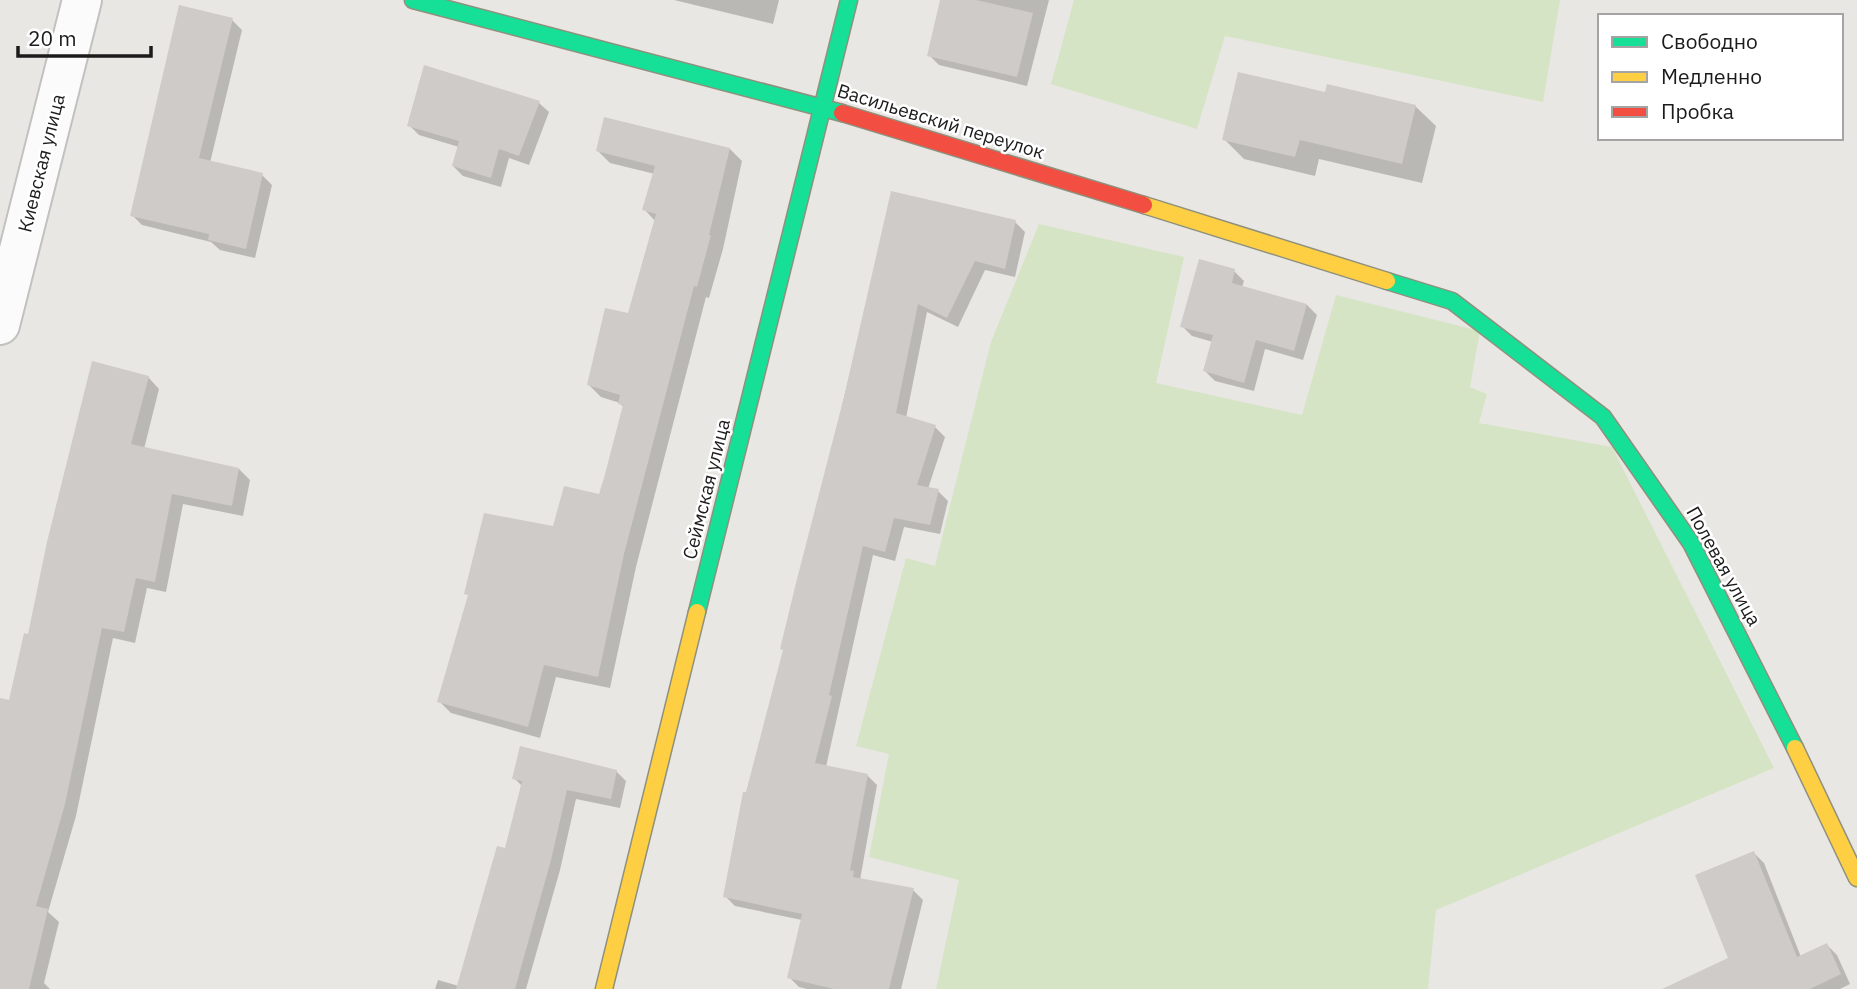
<svg xmlns="http://www.w3.org/2000/svg" width="1857" height="989" font-family="'IBM Plex Sans',sans-serif">
<rect width="100%" height="100%" fill="#e9e7e3"/>
<g fill="#d5e4c4">
<path d="M 1074,0 L 1560,0 L 1543,102 L 1225,36 L 1197,129 L 1051,84 Z"/>
<path d="M 1039,224 L 1184,257 L 1156,383 L 1302,415 L 1336,295 L 1480,331 L 1470,387 L 1487,394 L 1479,423 L 1612,447 L 1774,768 L 1436,910 L 1428,989 L 936,989 L 959,880 L 869,857 L 889,754 L 856,746 L 906,558 L 935,566 L 991,342 Z"/>
</g>
<g fill="#0003">
<path d="M 674,0 L 779,0 L 773,24 Z"/>
<path d="M 942,0 L 1049,0 L 1027,86 L 939,65 L 929,55 Z"/>
<path d="M 232,20 L 242,30 L 210,163 L 262,175 L 272,185 L 255,258 L 220,250 L 211,242 L 142,225 L 132,215 Z"/>
<path d="M 1326,94 L 1415,106 L 1436,126 L 1422,183 L 1319,159 L 1315,176 L 1244,159 L 1224,139 Z"/>
<path d="M 539,103 L 549,112 L 529,165 L 509,158 L 501,187 L 463,176 L 453,166 L 459,147 L 419,135 L 409,125 Z"/>
<path d="M 730,149 L 742,161 L 723,249 L 709,298 L 706,297 L 636,567 L 610,688 L 556,677 L 540,738 L 451,713 L 439,701 L 469,596 L 466,593 L 600,496 L 624,408 L 620,403 L 601,397 L 589,385 L 630,315 L 656,222 L 644,209 L 655,174 L 610,163 L 597,150 Z"/>
<path d="M 893,193 L 1015,222 L 1025,232 L 1015,277 L 985,270 L 958,327 L 927,312 L 906,418 L 935,427 L 945,437 L 928,489 L 938,491 L 948,501 L 940,534 L 904,527 L 895,561 L 873,555 L 826,767 L 867,775 L 877,785 L 860,880 L 913,890 L 923,900 L 901,989 L 807,989 L 799,987 L 789,977 L 802,920 L 735,906 L 725,896 Z"/>
<path d="M 1234,271 L 1244,281 L 1242,287 L 1307,305 L 1317,315 L 1303,360 L 1265,349 L 1254,391 L 1215,381 L 1205,371 L 1213,342 L 1192,336 L 1182,326 Z"/>
<path d="M 148,377 L 159,389 L 144,449 L 239,469 L 250,480 L 243,516 L 183,504 L 166,592 L 147,588 L 135,643 L 113,638 L 76,816 L 48,912 L 59,922 L 44,983 L 50,989 L 0,989 L 0,722 L 10,702 L 30,636 Z"/>
<path d="M 616,771 L 626,781 L 620,808 L 576,799 L 560,870 L 526,989 L 435,989 L 438,980 L 459,986 L 506,850 L 522,786 L 514,778 Z"/>
<path d="M 1754,853 L 1764,863 L 1801,957 L 1827,945 L 1837,955 L 1850,984 L 1840,989 L 1721,989 Z"/>
</g>
<g fill="#cecbc8">
<path d="M 940,0 L 976,0 L 1033,13 L 1017,77 L 927,56 Z"/>
<path d="M 179,5 L 233,18 L 199,158 L 263,173 L 246,249 L 208,240 L 209,234 L 130,216 Z"/>
<path d="M 424,65 L 540,101 L 519,156 L 499,149 L 491,178 L 452,166 L 459,141 L 407,126 Z"/>
<path d="M 1238,72 L 1325,92 L 1327,84 L 1416,105 L 1402,164 L 1300,140 L 1295,157 L 1222,140 Z"/>
<path d="M 604,117 L 730,148 L 709,235 L 711,235 L 697,287 L 694,286 L 624,554 L 598,677 L 544,665 L 528,727 L 437,702 L 468,595 L 464,594 L 484,513 L 553,526 L 564,486 L 599,494 L 604,478 L 623,405 L 618,404 L 620,395 L 587,385 L 605,308 L 628,313 L 656,214 L 642,210 L 655,166 L 596,151 Z"/>
<path d="M 891,191 L 1016,220 L 1005,269 L 975,261 L 947,318 L 918,304 L 896,413 L 936,425 L 917,485 L 939,489 L 930,525 L 894,518 L 885,552 L 863,546 L 829,695 L 832,696 L 815,763 L 868,774 L 850,870 L 854,871 L 853,877 L 914,888 L 889,989 L 834,989 L 787,978 L 802,914 L 723,897 L 743,792 L 746,792 L 783,650 L 780,649 L 796,583 L 844,397 Z"/>
<path d="M 1199,259 L 1235,269 L 1232,283 L 1307,304 L 1294,351 L 1256,340 L 1244,383 L 1203,371 L 1213,335 L 1180,327 Z"/>
<path d="M 92,361 L 149,376 L 131,444 L 239,468 L 232,506 L 172,494 L 155,582 L 136,578 L 124,632 L 102,628 L 65,804 L 36,906 L 48,909 L 29,989 L 0,989 L 0,698 L 9,700 L 24,633 L 28,634 L 47,542 Z"/>
<path d="M 520,746 L 617,770 L 611,799 L 567,790 L 551,860 L 515,989 L 456,989 L 497,846 L 505,848 L 522,781 L 512,779 Z"/>
<path d="M 1754,851 L 1797,957 L 1827,943 L 1841,974 L 1810,989 L 1662,989 L 1728,958 L 1695,875 Z"/>
</g>
<g fill="none" stroke-linecap="round" stroke-linejoin="round">
<defs>
<path id="street" d="M 0,325 L 82,0"/>
<g id="fast">
<path d="M 413,0 L 842,113"/>
<path d="M 1387,281 L 1452,301 L 1603,417 L 1691,543 L 1795,748"/>
<path d="M 697,612 L 849,0"/>
</g>
<g id="slow">
<path d="M 1144,205 L 1387,281"/>
<path d="M 1795,748 L 1857,878"/>
<path d="M 604,989 L 697,612"/>
</g>
<path id="jam" d="M 842,113 L 1144,205"/>
</defs>
<use href="#street" stroke="#c2c1bf" stroke-width="42"/>
<use href="#fast" stroke="#8f907d" stroke-width="19"/>
<use href="#slow" stroke="#8f907d" stroke-width="19"/>
<use href="#jam" stroke="#8f907d" stroke-width="19"/>
<use href="#street" stroke="#fcfbfb" stroke-width="38"/>
<use href="#fast" stroke="#16e098" stroke-width="16"/>
<use href="#slow" stroke="#ffcf43" stroke-width="16"/>
<use href="#jam" stroke="#f24e42" stroke-width="16"/>
</g>
<g text-anchor="middle" dominant-baseline="central" stroke-width="5" stroke-linejoin="round" paint-order="stroke">
<g font-size="19" fill="#1b1b1b" stroke="#fff">
<text transform="translate(941 121) rotate(17)">Васильевский переулок</text>
<text transform="translate(41 163) rotate(-76)">Киевская улица</text>
<text transform="translate(706 489) rotate(-76)">Сеймская улица</text>
<text transform="translate(1724 566) rotate(61)">Полевая улица</text>
</g>
</g>
<rect x="1598" y="14" width="245" height="126" fill="#ffffff" stroke="#a4a4a4" stroke-width="2"/>
<rect x="1612" y="37" width="35" height="10" fill="#16e098" stroke="#a4a4a4" stroke-width="2"/>
<text x="1661" y="49" font-size="21" fill="#1b1b1b">Свободно</text>
<rect x="1612" y="72" width="35" height="10" fill="#ffcf43" stroke="#a4a4a4" stroke-width="2"/>
<text x="1661" y="84" font-size="21" fill="#1b1b1b">Медленно</text>
<rect x="1612" y="107" width="35" height="10" fill="#f24e42" stroke="#a4a4a4" stroke-width="2"/>
<text x="1661" y="119" font-size="21" fill="#1b1b1b">Пробка</text>
<path d="M18 46v10h133v-10" fill="none" stroke="#1b1b1b" stroke-width="3.5"/>
<text x="28" y="46" font-size="21" fill="#1b1b1b" stroke="#ffffff" stroke-width="5" paint-order="stroke">20 m</text>
</svg>
